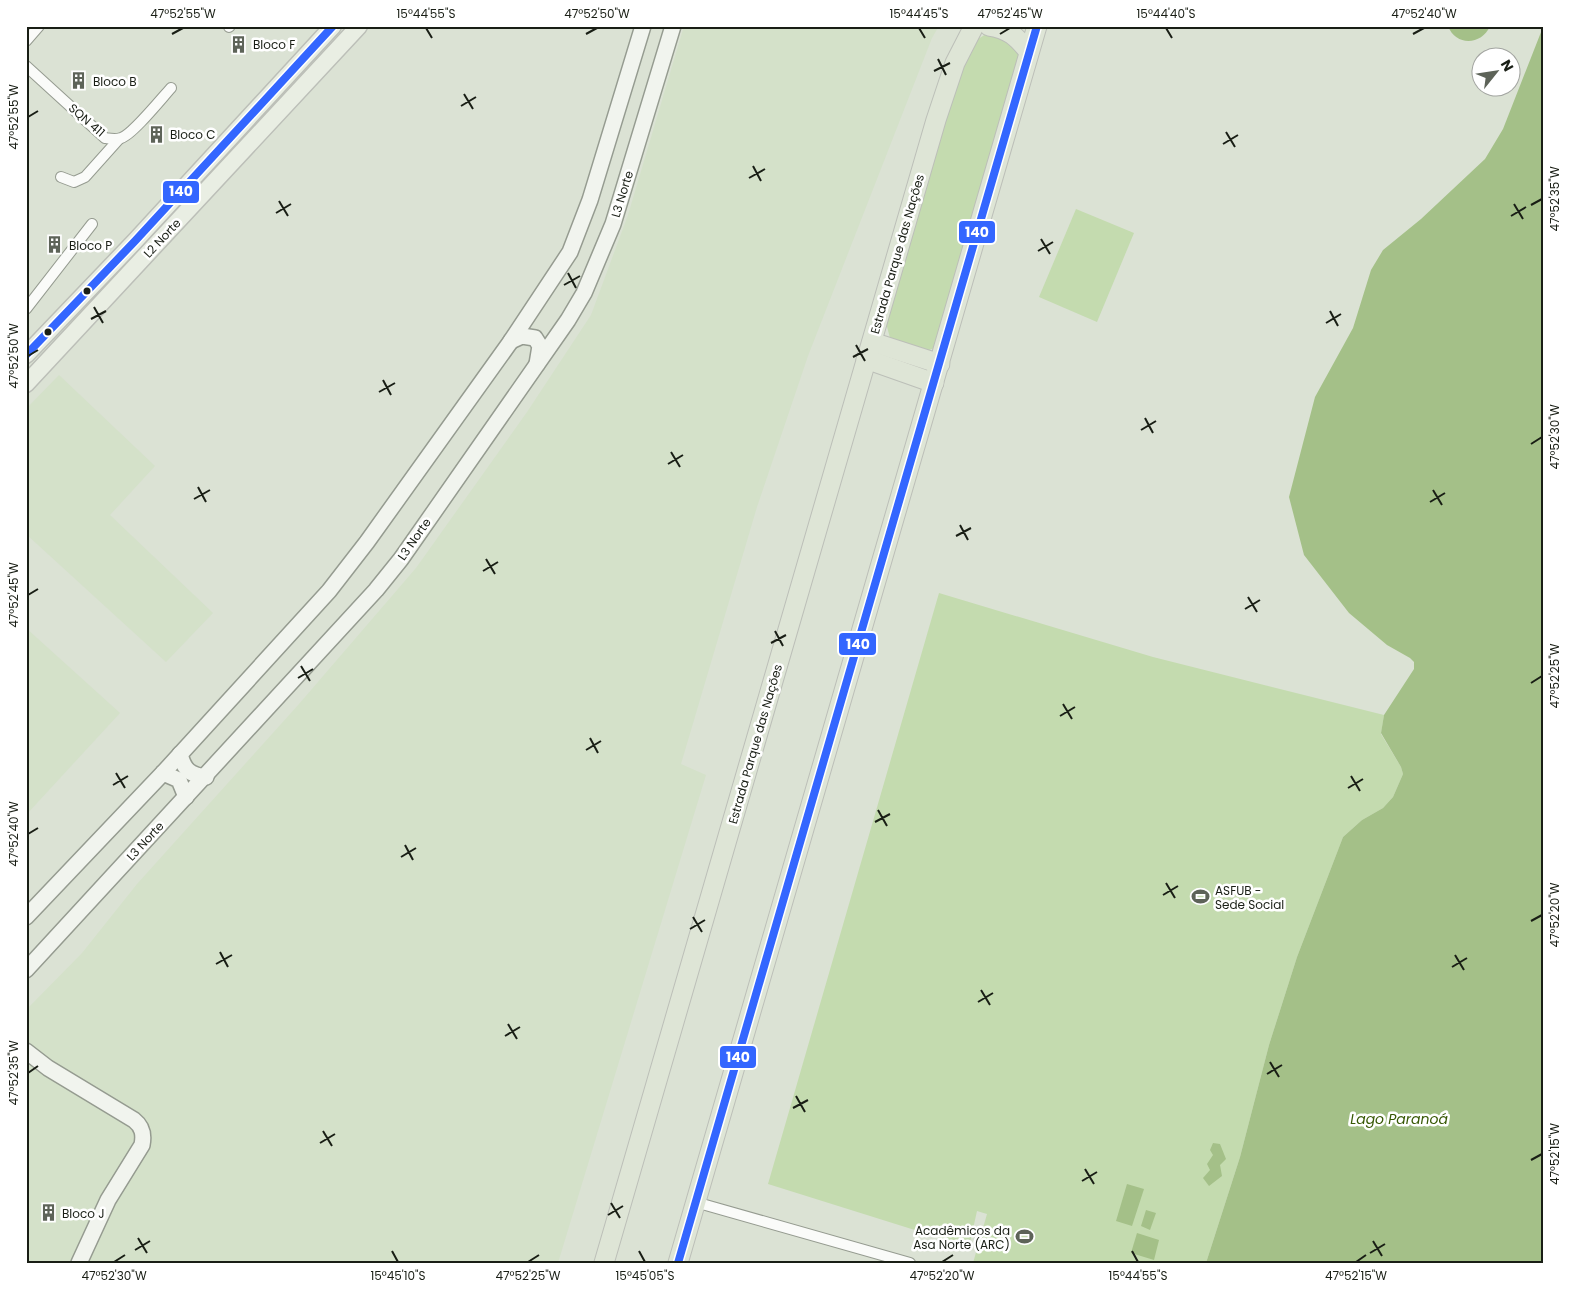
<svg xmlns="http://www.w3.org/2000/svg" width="1569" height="1289" font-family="Poppins,sans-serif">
<rect width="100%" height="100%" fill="#dbe2d4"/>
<g fill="#d4e1c9">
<path d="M 684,26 L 939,26 L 932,38 L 808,356 L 757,507 L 681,764 L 706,775 L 558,1263 L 26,1263 L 26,1010 L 82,953 L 137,884 L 299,704 L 416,568 L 527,412 L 591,315 L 628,215 Z"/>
<path d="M 59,375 L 155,466 L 110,515 L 213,613 L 166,662 L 26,534 L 26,409 Z"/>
<path d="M 26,628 L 120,713 L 26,815 Z"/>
</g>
<g fill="#c4dbaf">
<path d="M 986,34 L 1013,41 L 1020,57 L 935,348 L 926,351 L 890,338 L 886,323 L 920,200 L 958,80 L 975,41 Z"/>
<path d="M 1076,209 L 1134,233 L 1097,322 L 1039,297 Z"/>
<path d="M 939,593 L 1153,657 L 1384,715 L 1381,734 L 1401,767 L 1403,774 L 1393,797 L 1383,808 L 1362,820 L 1343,837 L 1297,957 L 1269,1045 L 1240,1157 L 1206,1263 L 973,1263 L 987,1214 L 977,1211 L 969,1247 L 768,1184 Z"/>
</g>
<g fill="#a4c088">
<path d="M 1448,26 L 1490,26 C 1482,45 1456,47 1448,26 Z"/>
<path d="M 1543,27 L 1543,1263 L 1206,1263 L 1240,1157 L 1269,1045 L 1297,957 L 1343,837 L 1362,820 L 1383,808 L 1393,797 L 1403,774 L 1401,767 L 1381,733 L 1384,715 L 1414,669 L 1414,662 L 1410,658 L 1387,645 L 1349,613 L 1304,555 L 1289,497 L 1315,397 L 1353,328 L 1371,270 L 1383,250 L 1421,219 L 1485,159 L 1503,129 Z"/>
<path d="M 1213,1143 L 1220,1144 L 1226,1159 L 1220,1165 L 1222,1176 L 1209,1186 L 1203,1178 L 1210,1170 L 1207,1164 L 1213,1155 L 1210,1150 Z"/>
<path d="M 1127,1184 L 1144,1189 L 1132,1226 L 1116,1221 Z"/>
<path d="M 1146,1210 L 1156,1213 L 1150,1230 L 1141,1226 Z"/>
<path d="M 1137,1233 L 1159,1240 L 1154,1260 L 1131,1253 Z"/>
</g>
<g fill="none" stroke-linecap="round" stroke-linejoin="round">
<defs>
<g id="street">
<path d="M 229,27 L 230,26"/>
<path d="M 26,41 L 39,26"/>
<path d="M 26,66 L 105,138 C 111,139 116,140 121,138 C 132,135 161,99 171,88"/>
<path d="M 61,177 L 74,182 L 85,177 L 119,139"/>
<path d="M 26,309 L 92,224"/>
<path d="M 695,1202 L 910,1263"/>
</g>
<g id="secondary">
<path d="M 511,341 L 522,336 L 535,338 L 540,346 L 537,364"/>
<path d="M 180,754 C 184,770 190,775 206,777"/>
<path d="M 163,773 L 179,780 L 186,797"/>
<path d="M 26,917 L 163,773 L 329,591 L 367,542 L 511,341 L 570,252 L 590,200 L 643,26"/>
<path d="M 26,970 L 376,590 L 401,559 L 568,320 L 584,293 L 613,224 L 673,26"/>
<path d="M 26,1051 L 48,1068 L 134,1120 C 143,1127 144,1135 142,1145 L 108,1200 L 79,1263"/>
</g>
<g id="primary">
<path d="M 26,355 L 135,241 L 333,26"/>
<path d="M 26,384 L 359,26"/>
</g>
<g id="highway">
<path d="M 989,26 C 1009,29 1017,37 1029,52"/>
<path d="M 872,342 L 940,364"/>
<path d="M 866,359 L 934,383"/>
<path d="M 604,1263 L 936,120 L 955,63 L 974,26"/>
<path d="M 678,1263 L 1037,26"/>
</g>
</defs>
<use href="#street" stroke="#959b90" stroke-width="12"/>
<use href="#secondary" stroke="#959b90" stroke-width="18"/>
<use href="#primary" stroke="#bcbfb8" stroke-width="19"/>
<use href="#highway" stroke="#bcbfb8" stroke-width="21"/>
<use href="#street" stroke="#fafbf9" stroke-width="10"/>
<use href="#secondary" stroke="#f1f4ee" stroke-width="15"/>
<use href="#primary" stroke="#e9eee3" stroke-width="16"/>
<use href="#highway" stroke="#dee5d6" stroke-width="19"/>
<defs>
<g id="bus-1">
<path d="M 26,355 L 135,241 L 333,26"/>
<path d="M 678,1263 L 1037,26"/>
</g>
</defs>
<use href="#bus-1" stroke="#fff" stroke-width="11"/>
<use href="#bus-1" stroke="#36f" stroke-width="8"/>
</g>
<path fill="none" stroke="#191e15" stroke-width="2" d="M 426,28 L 432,38M 919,28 L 925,38M 1166,28 L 1172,38M 172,34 L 183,28M 586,34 L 597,28M 1000,34 L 1010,28M 1413,34 L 1424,28M 938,59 L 946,75M 934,71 L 950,63M 464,94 L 473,109M 461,106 L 476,97M 28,117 L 38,111M 1226,132 L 1235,147M 1223,144 L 1238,135M 753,166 L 761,181M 749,178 L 765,169M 279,201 L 288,216M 1514,204 L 1523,219M 1531,205 L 1542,199M 276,213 L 291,204M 1511,216 L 1526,207M 1041,239 L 1050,254M 1038,251 L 1053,242M 568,273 L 576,288M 564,285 L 580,276M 94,307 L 103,323M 1330,311 L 1338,326M 91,319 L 106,311M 1326,323 L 1341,314M 856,345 L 865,361M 28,356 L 38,350M 853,357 L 868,349M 383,380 L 391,395M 379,392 L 395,383M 1145,418 L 1153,433M 1141,430 L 1156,421M 1531,444 L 1542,437M 671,452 L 680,467M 668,464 L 683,455M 198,487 L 206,502M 1433,490 L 1442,505M 194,499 L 210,490M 1430,502 L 1445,493M 960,525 L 968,540M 956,536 L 971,528M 486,559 L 495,574M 483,571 L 498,562M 28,595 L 38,589M 1248,597 L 1257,612M 1245,609 L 1260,600M 775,631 L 783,646M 771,643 L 786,635M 301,666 L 310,681M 298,678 L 313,669M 1531,683 L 1542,676M 1063,704 L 1072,719M 1060,716 L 1075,707M 590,738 L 598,753M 586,750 L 601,741M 116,773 L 125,788M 1351,776 L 1360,791M 113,785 L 128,776M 1348,788 L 1363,779M 878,810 L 887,826M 875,822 L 890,814M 28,834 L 38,828M 405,845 L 413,860M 401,857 L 416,848M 1166,883 L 1175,898M 1163,895 L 1178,886M 693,917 L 702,932M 1531,921 L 1542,915M 690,929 L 705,920M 220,952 L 228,967M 1455,955 L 1464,970M 216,964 L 232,955M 1452,967 L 1467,958M 981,990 L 990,1005M 978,1002 L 993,993M 508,1024 L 517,1039M 505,1036 L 520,1027M 1270,1062 L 1279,1077M 28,1073 L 38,1066M 1267,1074 L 1282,1065M 796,1096 L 805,1112M 793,1108 L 808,1100M 323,1131 L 332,1146M 320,1143 L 335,1134M 1531,1160 L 1542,1154M 1085,1169 L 1094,1184M 1082,1181 L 1097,1172M 611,1203 L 620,1218M 608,1215 L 623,1206M 138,1238 L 147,1253M 1373,1241 L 1382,1256M 135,1250 L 150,1241M 392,1251 L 398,1262M 639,1251 L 645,1262M 1132,1251 L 1138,1262M 1370,1253 L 1385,1244M 114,1262 L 125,1255M 528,1262 L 539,1255M 942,1262 L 953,1255M 1356,1262 L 1366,1255"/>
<defs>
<symbol id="building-bare" viewBox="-9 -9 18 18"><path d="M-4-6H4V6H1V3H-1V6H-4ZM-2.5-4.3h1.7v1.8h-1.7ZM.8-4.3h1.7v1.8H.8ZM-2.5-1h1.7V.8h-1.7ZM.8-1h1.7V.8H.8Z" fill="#5d6358" stroke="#fff" stroke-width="2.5" paint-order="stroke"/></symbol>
<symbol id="stadium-bare" viewBox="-9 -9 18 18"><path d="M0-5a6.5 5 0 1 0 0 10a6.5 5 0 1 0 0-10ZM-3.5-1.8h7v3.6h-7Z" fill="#5d6358" stroke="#fff" stroke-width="2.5" paint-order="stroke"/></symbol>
</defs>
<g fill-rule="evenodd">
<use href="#building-bare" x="226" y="32" width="25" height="25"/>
<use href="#building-bare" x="66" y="68" width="25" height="25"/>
<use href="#building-bare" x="144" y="122" width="25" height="25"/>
<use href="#building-bare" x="42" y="232" width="25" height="25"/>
<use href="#stadium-bare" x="1188" y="884" width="25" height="25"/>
<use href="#building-bare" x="36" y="1200" width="25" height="25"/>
<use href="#stadium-bare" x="1012" y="1224" width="25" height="25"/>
</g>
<g fill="#191e15" stroke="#fff" stroke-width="2">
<circle cx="87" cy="291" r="4.5"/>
<circle cx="48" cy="332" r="4.5"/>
</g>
<g text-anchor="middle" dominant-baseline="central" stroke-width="5" stroke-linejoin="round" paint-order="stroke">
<g font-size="12" fill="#191e15" stroke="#fff" text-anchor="start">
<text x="253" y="44">Bloco F</text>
<text x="93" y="81">Bloco B</text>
<text x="170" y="134">Bloco C</text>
<text x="69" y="245">Bloco P</text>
<text x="1215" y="890">ASFUB -<tspan x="1215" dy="14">Sede Social</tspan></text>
<text x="62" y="1213">Bloco J</text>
<text x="1010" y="1230" text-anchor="end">Acadêmicos da<tspan x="1010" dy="14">Asa Norte (ARC)</tspan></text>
</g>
<g font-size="12" fill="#191e15" stroke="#fff">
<text transform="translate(87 120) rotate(41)">SQN 411</text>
<text transform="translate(622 194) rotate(-73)">L3 Norte</text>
<text transform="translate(162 238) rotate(-47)">L2 Norte</text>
<text transform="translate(897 254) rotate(-74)">Estrada Parque das Nações</text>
<text transform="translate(414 539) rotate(-55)">L3 Norte</text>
<text transform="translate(755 744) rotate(-74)">Estrada Parque das Nações</text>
<text transform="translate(145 841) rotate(-47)">L3 Norte</text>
</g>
<g font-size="14" font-style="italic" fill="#375804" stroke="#fff">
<text x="1399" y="1119">Lago Paranoá</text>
</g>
</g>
<g stroke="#fff" stroke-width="2">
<rect x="162" y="180" width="38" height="24" rx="5" fill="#36f"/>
<rect x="958" y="220" width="38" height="24" rx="5" fill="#36f"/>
<rect x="838" y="632" width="39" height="24" rx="5" fill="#36f"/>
<rect x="719" y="1045" width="38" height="24" rx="5" fill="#36f"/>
</g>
<g font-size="14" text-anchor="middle" font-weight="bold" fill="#fff">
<text x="181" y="196">140</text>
<text x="977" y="237">140</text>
<text x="858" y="649">140</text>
<text x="738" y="1062">140</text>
</g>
<rect width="1569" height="1289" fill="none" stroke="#ffffff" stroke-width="55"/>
<g transform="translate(1496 72) rotate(60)"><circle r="24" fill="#ffffff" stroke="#a3a5a1"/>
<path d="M0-4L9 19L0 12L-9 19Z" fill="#5d6358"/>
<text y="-8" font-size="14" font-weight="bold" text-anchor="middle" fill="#191e15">N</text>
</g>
<rect x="28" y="28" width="1514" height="1234" fill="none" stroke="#191e15" stroke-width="2"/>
<g font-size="12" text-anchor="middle" fill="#191e15">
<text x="183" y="18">47°52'55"W</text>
<text x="426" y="18">15°44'55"S</text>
<text x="597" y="18">47°52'50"W</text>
<text x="919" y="18">15°44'45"S</text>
<text x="1010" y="18">47°52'45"W</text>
<text x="1166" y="18">15°44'40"S</text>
<text x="1424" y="18">47°52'40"W</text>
<text transform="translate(14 117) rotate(-90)" y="4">47°52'55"W</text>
<text transform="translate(1555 199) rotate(-90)" y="4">47°52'35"W</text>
<text transform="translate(14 356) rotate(-90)" y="4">47°52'50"W</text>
<text transform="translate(1555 437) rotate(-90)" y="4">47°52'30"W</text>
<text transform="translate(14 595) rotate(-90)" y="4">47°52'45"W</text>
<text transform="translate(1555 676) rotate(-90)" y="4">47°52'25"W</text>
<text transform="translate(14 834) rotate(-90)" y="4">47°52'40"W</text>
<text transform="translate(1555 915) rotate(-90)" y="4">47°52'20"W</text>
<text transform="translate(14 1073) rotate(-90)" y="4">47°52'35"W</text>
<text transform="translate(1555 1154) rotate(-90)" y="4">47°52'15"W</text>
<text x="114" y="1280">47°52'30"W</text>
<text x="398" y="1280">15°45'10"S</text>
<text x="528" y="1280">47°52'25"W</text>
<text x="645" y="1280">15°45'05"S</text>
<text x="942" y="1280">47°52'20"W</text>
<text x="1138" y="1280">15°44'55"S</text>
<text x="1356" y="1280">47°52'15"W</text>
</g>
</svg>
